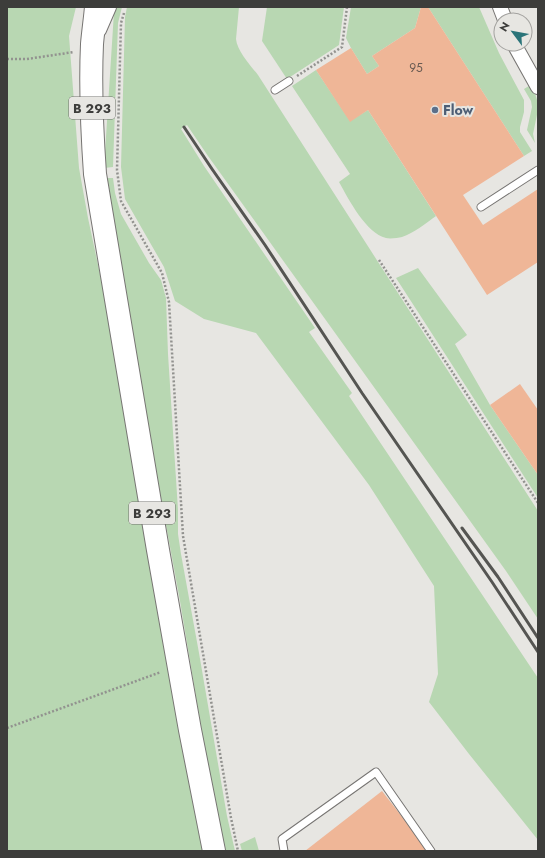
<svg xmlns="http://www.w3.org/2000/svg" width="545" height="858" font-family="Jost,sans-serif">
<rect width="100%" height="100%" fill="#e7e6e2"/>
<g fill="#b8d7b2">
<path d="M 7,7 L 76,7 L 69,36 L 79,168 L 88,218 L 110,321 L 204,851 L 7,851 Z"/>
<path d="M 116,7 L 122,7 L 118,23 L 113,167 L 104,168 L 114,12 Z"/>
<path d="M 127,7 L 239,7 L 236,39 C 237,51 251,66 258,75 L 538,511 L 538,619 L 506,571 L 208,156 L 187,125 L 181,129 L 204,166 L 315,328 L 309,332 L 352,393 L 349,396 L 538,678 L 538,840 L 469,754 L 429,702 L 438,674 L 434,586 L 369,485 L 256,333 L 204,319 L 175,301 L 164,267 L 125,199 L 121,167 L 125,17 Z"/>
<path d="M 267,7 L 344,7 L 339,45 L 287,79 L 262,41 Z"/>
<path d="M 351,7 L 421,7 L 415,28 L 372,56 L 379,66 L 367,74 L 351,48 L 346,38 Z"/>
<path d="M 428,7 L 479,7 L 499,53 L 524,100 L 524,112 L 520,127 L 520,132 L 532,151 L 524,156 Z"/>
<path d="M 316,70 L 350,121 L 368,110 L 436,216 C 426,223 414,233 402,237 C 398,238 390,239 386,238 C 366,233 349,200 339,182 L 350,174 L 292,86 Z"/>
<path d="M 532,84 L 538,103 L 538,110 L 533,134 L 535,143 L 527,130 L 532,107 L 531,101 L 524,89 Z"/>
<path d="M 104,178 L 113,178 L 115,193 L 121,214 L 149,263 L 161,280 L 166,298 L 168,354 L 178,510 L 178,534 L 181,554 L 199,653 L 227,816 L 235,851 L 223,851 L 217,823 L 180,601 L 140,384 Z"/>
<path d="M 418,268 L 467,335 L 455,344 L 490,405 L 538,475 L 538,498 L 396,278 Z"/>
<path d="M 255,837 L 259,851 L 242,851 L 240,844 Z"/>
</g>
<g fill="#efb697">
<path d="M 421,7 L 428,7 L 524,156 L 463,195 L 483,225 L 538,189 L 538,262 L 487,295 L 368,110 L 350,122 L 316,70 L 351,48 L 367,74 L 379,66 L 372,56 L 415,28 Z"/>
<path d="M 520,384 L 538,410 L 538,475 L 490,405 Z"/>
<path d="M 382,791 L 427,849 L 424,851 L 305,851 Z"/>
</g>
<g fill="none" stroke-linecap="round" stroke-linejoin="round">
<defs>
<g id="lane">
<path d="M 275,90 L 289,81"/>
<path d="M 481,207 L 538,170"/>
<path d="M 284,851 L 282,839 L 376,772 L 431,851"/>
</g>
<g id="street">
<path d="M 500,7 L 505,20"/>
<path d="M 99,30 L 109,7"/>
<path d="M 514,44 L 538,87"/>
</g>
<path id="primary" d="M 96,7 C 95,19 93,32 92,44 C 90,87 92,131 95,174 L 158,550 L 190,730 L 214,851"/>
</defs>
<use href="#lane" stroke="#777573" stroke-width="9"/>
<use href="#street" stroke="#777573" stroke-width="16"/>
<use href="#primary" stroke="#777573" stroke-width="24"/>
<g stroke="#92928f" stroke-width="2.5" stroke-dasharray="2 2" stroke-linecap="butt">
<path d="M 124,13 L 121,23 L 117,170 L 121,201 L 162,273 L 169,302 L 183,536 L 231,818 L 238,851"/>
<path d="M 7,59 L 27,59 L 74,52"/>
<path d="M 297,76 L 342,47 L 347,7"/>
<path d="M 379,260 L 538,503"/>
<path d="M 7,728 L 161,672"/>
</g>
<use href="#lane" stroke="#fff" stroke-width="7"/>
<use href="#street" stroke="#fff" stroke-width="14"/>
<use href="#primary" stroke="#fff" stroke-width="22"/>
<g stroke="#555552" stroke-width="3">
<path d="M 184,127 L 212,169 L 265,245 L 362,393 L 492,582 L 538,652"/>
<path d="M 462,528 L 498,577 L 538,638"/>
</g>
</g>
<circle fill="#5c6f8a" stroke="#e7e6e2" stroke-width="1.5" cx="435" cy="110" r="4"/>
<g text-anchor="middle" dominant-baseline="central" stroke-width="4" stroke-linejoin="round" paint-order="stroke">
<g font-size="12" fill="#6a5b52">
<text x="416" y="68">95</text>
</g>
<g fill="#e7e6e2" stroke="#70706d" stroke-width="1">
<rect x="69" y="97" width="46" height="22" rx="3"/>
<rect x="129" y="502" width="46" height="22" rx="3"/>
</g>
<g font-size="13" font-weight="bold" fill="#3d3d3b">
<text x="92" y="108">B 293</text>
<text x="152" y="513">B 293</text>
</g>
<g font-size="14" font-weight="bold" fill="#4e5e75" stroke="#e7e6e2" text-anchor="start">
<text x="443" y="110">Flow</text>
</g>
</g>
<rect width="545" height="858" fill="none" stroke="#3d3d3b" stroke-width="16"/>
<g transform="translate(513 32) rotate(302)"><circle r="19" fill="#e7e6e2" stroke="#a3a29f"/>
<path d="M0-3L7 15L0 10L-7 15Z" fill="#2a7479"/>
<text y="-6" font-size="11" font-weight="bold" text-anchor="middle" fill="#3d3d3b">N</text>
</g>
</svg>
